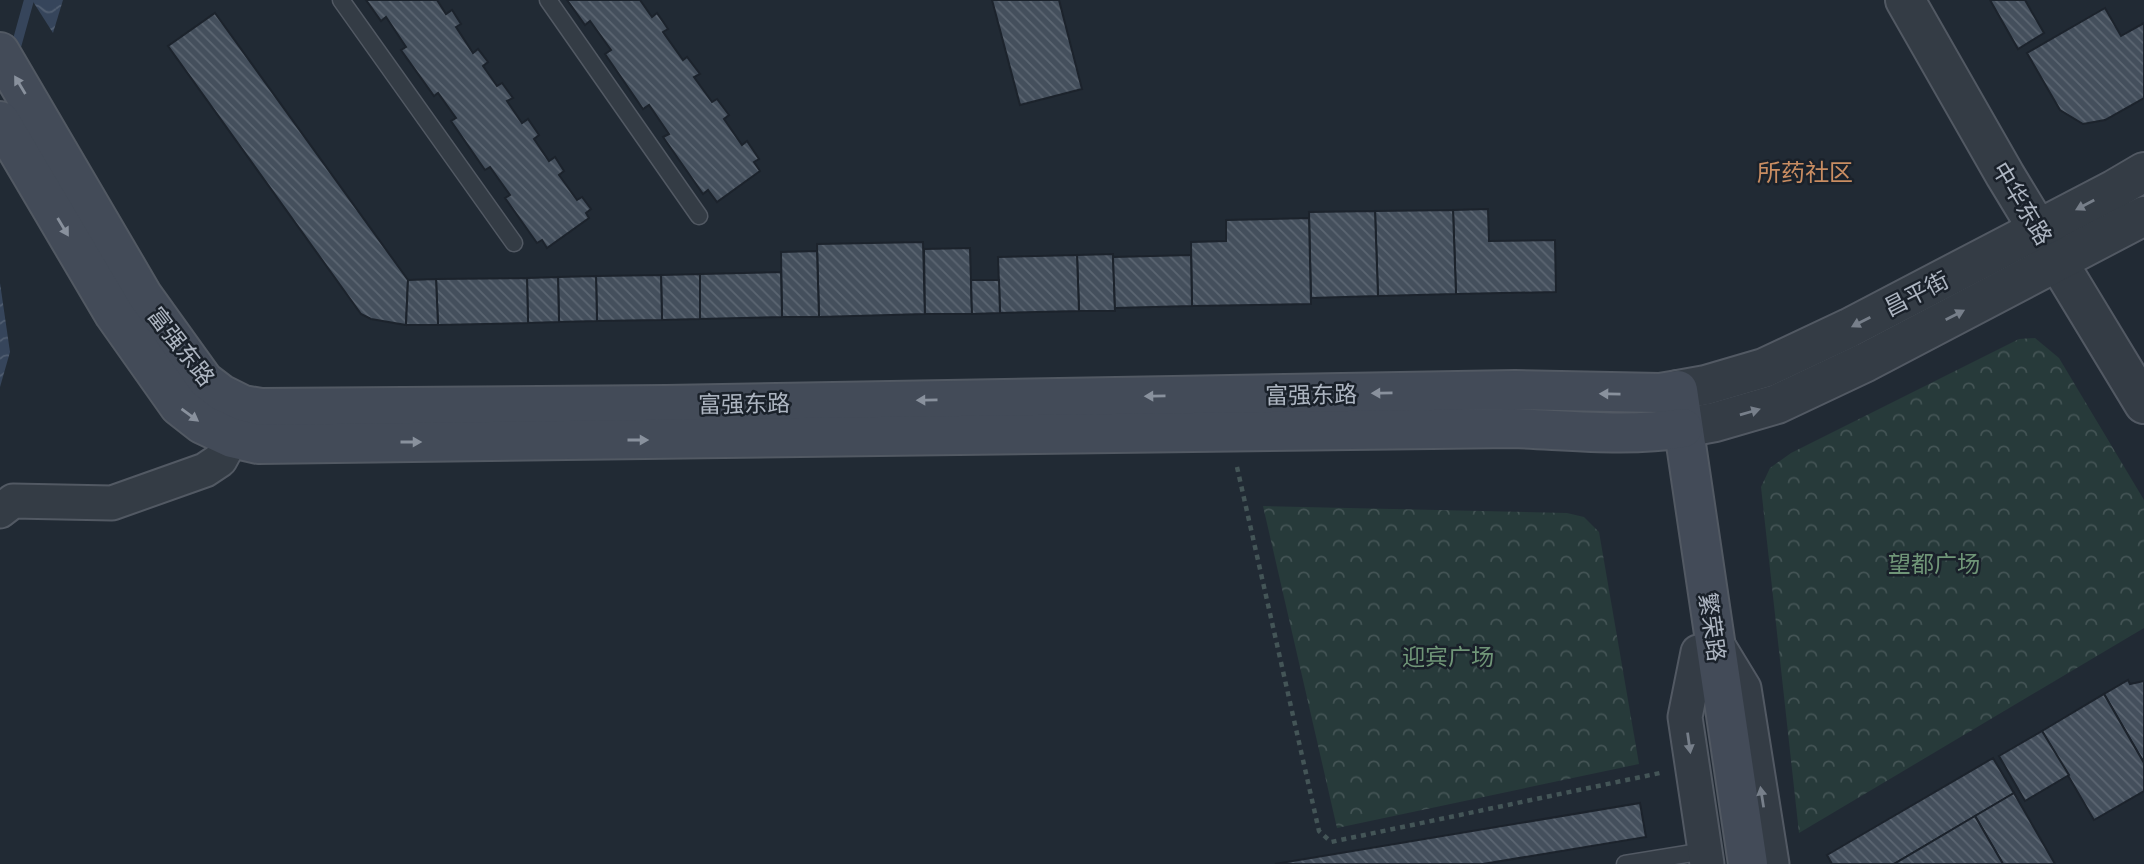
<svg xmlns="http://www.w3.org/2000/svg" width="2144" height="864" font-family="'Noto Sans','Noto Sans SC',sans-serif">
<defs>
<pattern id="forest-crowns" width="20" height="18" patternUnits="userSpaceOnUse" patternTransform="scale(1.75)"><rect width="20" height="18" fill="#273a3a"/><path d="M2 6a3 3 0 1 1 6 0M12 15a3 3 0 1 1 6 0" fill="none" stroke="#445455"/></pattern>
<pattern id="water-waves" width="16" height="10" patternUnits="userSpaceOnUse" patternTransform="scale(1.75)"><rect width="16" height="10" fill="#36455b"/><path d="M0 5q4-4 8 0t8 0" fill="none" stroke="#515e71"/></pattern>
<pattern id="building-back-hatch" width="6" height="6" patternUnits="userSpaceOnUse" patternTransform="scale(1.75)"><rect width="6" height="6" fill="#444f5c"/><path d="M-1 5l2 2M0 0l6 6M5-1l2 2" fill="none" stroke="#5c6672"/></pattern>
</defs>
<rect width="100%" height="100%" fill="#212a34"/>
<g fill="url(#forest-crowns)">
<path d="M 2035,338 L 2059,358 L 2144,500 L 2144,628 L 1799,833 L 1761,487 L 1770,468 L 1791,453 L 2019,339 Z"/>
<path d="M 1263,506 L 1567,513 L 1584,517 L 1599,532 L 1639,764 L 1337,828 Z"/>
</g>
<g fill="url(#water-waves)">
<path d="M 32,0 L 63,0 L 53,33 Z"/>
<path d="M 0,283 L 10,352 L 0,387 Z"/>
</g>
<g fill="none" stroke-linecap="round" stroke-linejoin="round">
<path stroke="#36455b" stroke-width="10" d="M 14,54 L 29,0"/>
</g>
<g fill="url(#building-back-hatch)" stroke="#1c232c" stroke-width="2">
<path d="M 366,0 L 437,0 L 446,14 L 452,10 L 461,24 L 456,27 L 473,53 L 478,49 L 488,62 L 483,66 L 497,86 L 502,83 L 513,98 L 507,101 L 522,123 L 528,119 L 539,135 L 534,139 L 549,161 L 555,157 L 564,171 L 559,175 L 577,200 L 582,197 L 591,209 L 586,213 L 589,218 L 547,248 L 542,240 L 537,243 L 505,198 L 510,195 L 490,167 L 485,170 L 451,121 L 456,118 L 438,93 L 434,96 L 401,50 L 406,47 L 386,17 L 381,21 Z"/>
<path d="M 567,0 L 640,0 L 652,17 L 657,13 L 668,29 L 663,32 L 683,60 L 687,57 L 700,74 L 694,77 L 712,102 L 717,99 L 729,115 L 724,119 L 742,145 L 747,141 L 759,159 L 754,162 L 760,171 L 717,202 L 708,190 L 703,194 L 663,137 L 669,134 L 649,105 L 643,109 L 605,54 L 611,50 L 590,21 L 585,25 Z"/>
<path d="M 992,0 L 1059,0 L 1082,89 L 1020,105 Z"/>
<path d="M 1990,0 L 2025,0 L 2044,33 L 2018,49 Z"/>
<path d="M 2105,8 L 2121,36 L 2144,23 L 2144,98 L 2105,120 L 2083,124 L 2060,110 L 2027,53 Z"/>
<path d="M 215,13 L 408,280 L 406,325 L 371,319 L 361,314 L 168,46 Z"/>
<path d="M 1488,209 L 1489,241 L 1555,240 L 1556,292 L 1456,294 L 1453,210 Z"/>
<path d="M 1453,210 L 1456,294 L 1378,296 L 1375,211 Z"/>
<path d="M 1375,211 L 1378,296 L 1311,298 L 1309,212 Z"/>
<path d="M 1309,218 L 1311,304 L 1192,306 L 1191,242 L 1226,241 L 1226,220 Z"/>
<path d="M 923,242 L 925,314 L 819,317 L 817,244 Z"/>
<path d="M 970,248 L 972,314 L 925,314 L 924,249 Z"/>
<path d="M 817,251 L 819,317 L 782,317 L 781,252 Z"/>
<path d="M 1113,254 L 1115,311 L 1079,311 L 1077,255 Z"/>
<path d="M 1077,255 L 1079,311 L 1000,313 L 998,257 Z"/>
<path d="M 1191,255 L 1192,306 L 1115,308 L 1113,257 Z"/>
<path d="M 781,272 L 782,317 L 700,319 L 700,274 Z"/>
<path d="M 700,274 L 700,319 L 662,320 L 661,275 Z"/>
<path d="M 661,275 L 662,320 L 597,321 L 596,276 Z"/>
<path d="M 596,276 L 597,321 L 559,322 L 558,277 Z"/>
<path d="M 558,277 L 559,322 L 528,323 L 527,278 Z"/>
<path d="M 527,278 L 528,323 L 438,325 L 436,279 Z"/>
<path d="M 436,279 L 438,325 L 406,325 L 408,280 Z"/>
<path d="M 971,280 L 999,280 L 1000,313 L 972,314 Z"/>
<path d="M 2128,680 L 2130,684 L 2144,681 L 2144,763 L 2104,694 Z"/>
<path d="M 2104,694 L 2144,763 L 2144,791 L 2094,820 L 2042,731 Z"/>
<path d="M 2042,731 L 2069,775 L 2025,801 L 1999,756 Z"/>
<path d="M 1993,758 L 2014,793 L 1894,864 L 1832,864 L 1827,855 Z"/>
<path d="M 2014,793 L 2055,864 L 2003,864 L 1975,816 Z"/>
<path d="M 1640,803 L 1646,837 L 1483,864 L 1275,864 Z"/>
<path d="M 1975,816 L 2003,864 L 1894,864 Z"/>
</g>
<g fill="none" stroke-linecap="round" stroke-linejoin="round">
<defs>
<g id="service">
<path d="M 341,0 L 514,243"/>
<path d="M 548,0 L 699,216"/>
<path d="M 1625,864 L 1705,851"/>
</g>
<g id="minor">
<path d="M 0,511 L 13,501 L 112,503 L 205,470 L 220,460 L 232,438"/>
<path d="M 1716,642 L 1744,688 L 1772,864"/>
<path d="M 1698,652 L 1685,717 L 1707,864"/>
</g>
<g id="tertiary">
<path d="M 1905,0 L 2005,175 L 2144,404"/>
<path d="M 1678,390 L 1706,385 L 1764,368 L 1849,328 L 2115,189 L 2144,172"/>
<path d="M 1683,428 L 1715,422 L 1777,404 L 1866,362 L 2144,216"/>
</g>
<g id="secondary">
<path d="M 0,52 L 143,296 L 204,381 L 221,394 L 243,405 L 261,408 L 666,405 L 1515,390 L 1660,393 L 1678,390 L 1748,864"/>
<path d="M 0,121 L 114,314 L 179,406 L 202,424 L 232,438 L 258,444 L 1513,428 C 1569,430 1628,437 1683,428"/>
</g>
</defs>
<use href="#service" stroke="#525963" stroke-width="19"/>
<use href="#minor" stroke="#525963" stroke-width="37"/>
<use href="#tertiary" stroke="#525963" stroke-width="42"/>
<use href="#secondary" stroke="#525963" stroke-width="42"/>
<path stroke="#445557" stroke-width="4.5" stroke-dasharray="5 5" stroke-linecap="butt" d="M 1237,467 L 1319,831 L 1331,842 L 1660,773"/>
<use href="#service" stroke="#343c45" stroke-width="16"/>
<use href="#minor" stroke="#343c45" stroke-width="33"/>
<use href="#tertiary" stroke="#343c45" stroke-width="38"/>
<use href="#secondary" stroke="#434b58" stroke-width="38"/>
</g>
<defs><path id="oneway-solid" d="M-6-.8H1V-3.2L6.5 0L1 3.2V.8H-6Z" transform="scale(1.75)"/></defs>
<g fill="#89919d">
<use href="#oneway-solid" transform="translate(20 85) rotate(-121)"/>
<use href="#oneway-solid" transform="translate(63 227) rotate(59)"/>
<use href="#oneway-solid" transform="translate(1382 393) rotate(179)"/>
<use href="#oneway-solid" transform="translate(1610 394) rotate(-179)"/>
<use href="#oneway-solid" transform="translate(1155 396) rotate(179)"/>
<use href="#oneway-solid" transform="translate(927 400) rotate(179)"/>
<use href="#oneway-solid" transform="translate(190 415) rotate(36)"/>
<use href="#oneway-solid" transform="translate(638 440)"/>
<use href="#oneway-solid" transform="translate(411 442)"/>
</g>
<g fill="#777f8a">
<use href="#oneway-solid" transform="translate(2085 205) rotate(152)"/>
<use href="#oneway-solid" transform="translate(1955 315) rotate(-27)"/>
<use href="#oneway-solid" transform="translate(1861 322) rotate(153)"/>
<use href="#oneway-solid" transform="translate(1750 412) rotate(-16)"/>
<use href="#oneway-solid" transform="translate(1689 743) rotate(82)"/>
<use href="#oneway-solid" transform="translate(1762 797) rotate(-99)"/>
</g>
<g text-anchor="middle" dominant-baseline="central" stroke-width="5" stroke-linejoin="round" paint-order="stroke">
<g font-size="23" fill="#aeb6c2" stroke="#1a212a">
<text transform="translate(2023 203) rotate(59)">中华东路</text>
<text transform="translate(1916 293) rotate(-27)">昌平街</text>
<text transform="translate(182 346) rotate(52)">富强东路</text>
<text transform="translate(1311 394) rotate(-1)">富强东路</text>
<text transform="translate(744 403) rotate(-1)">富强东路</text>
<text transform="translate(1713 627) rotate(82)">繁荣路</text>
</g>
<g font-size="23" fill="#709678" stroke="#1a212a">
<text x="1934" y="563">望都广场</text>
<text x="1448" y="656">迎宾广场</text>
</g>
<g font-size="24" fill="#c98d62" stroke="#1a212a">
<text x="1805" y="171">所药社区</text>
</g>
</g>
</svg>
